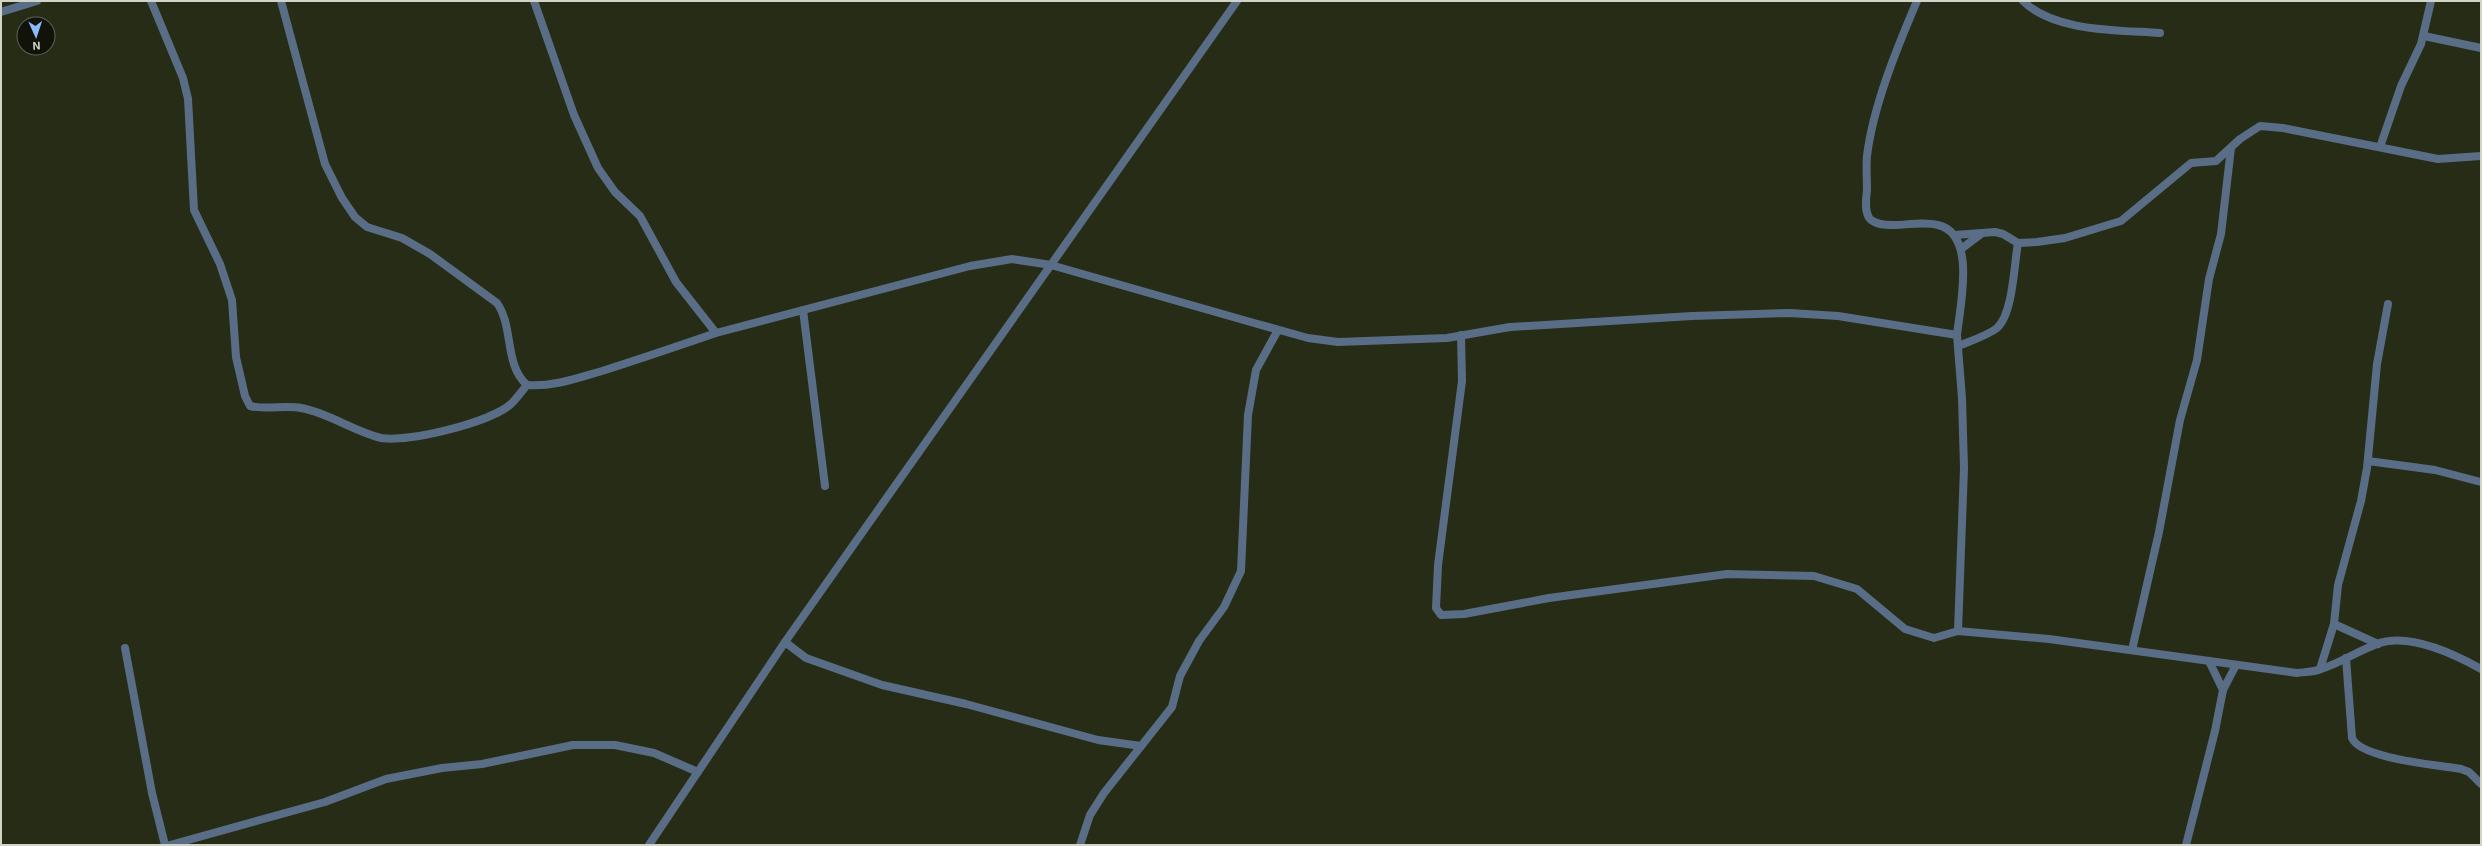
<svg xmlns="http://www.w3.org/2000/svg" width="2482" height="846" font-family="'Exo 2',sans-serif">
<rect width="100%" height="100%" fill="#272c16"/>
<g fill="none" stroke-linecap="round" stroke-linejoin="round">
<g stroke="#596d86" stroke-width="8">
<path d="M 151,1 L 183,78 L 188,99 L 194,210 L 220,264 L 232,300 L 236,357 L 245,396 L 250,406 C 267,410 284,405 301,408 C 329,413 353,431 381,438 C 408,443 491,422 511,404 C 517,398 522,391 527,385"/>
<path d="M 281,1 L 325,164 L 342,198 L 355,217 L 367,227 L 402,238 L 430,254 L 497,303 C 514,327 504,365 527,385 C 553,387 577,378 602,371 C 640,359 678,346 716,333"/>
<path d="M 534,1 L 574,115 L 598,168 L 615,192 L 640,216 L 676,282 L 716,333 L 970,266 L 1012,259 L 1051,265 L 1254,323 L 1308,338 L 1338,342 L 1447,338 L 1510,327 L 1692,316 L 1790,313 L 1838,316 L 1957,335 C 1960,306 1977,234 1938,225 C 1923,221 1908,225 1893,225 C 1886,225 1876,225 1870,219 C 1864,212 1866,199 1867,190 C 1867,179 1866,167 1867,156 C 1873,106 1897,48 1917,1"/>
<path d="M 2023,1 C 2054,32 2118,30 2160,33"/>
<path d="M 1,12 L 37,1"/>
<path d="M 2424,36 L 2481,48"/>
<path d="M 2380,147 L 2401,86 L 2421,44 L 2431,1"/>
<path d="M 1955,235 L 1995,232 L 2003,234 L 2018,243 L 2037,242 L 2065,238 L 2121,221 L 2191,163 L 2216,161 L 2240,139 L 2260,126 L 2283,128 L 2438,159 L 2481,156"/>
<path d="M 1961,249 L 1981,234"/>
<path d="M 803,310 L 825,486"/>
<path d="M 1461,335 L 1462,381 L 1438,565 L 1436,608 L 1441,615 L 1464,614 L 1549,598 L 1727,574 L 1814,576 L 1857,589 L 1905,629 L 1934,638 L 1958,631 L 2049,639 L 2297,673 C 2305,672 2314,672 2321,669 C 2340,663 2358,651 2377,644 C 2409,632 2454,654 2481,669"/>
<path d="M 1957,335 L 1962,398 L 1964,468 L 1958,631"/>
<path d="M 1958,346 C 1970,341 1987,336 1997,328 C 2013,314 2014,265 2018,243"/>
<path d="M 2368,461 L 2435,470 L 2481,482"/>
<path d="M 2334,624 L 2378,644"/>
<path d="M 785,642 L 806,658 L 882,685 L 966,704 L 1098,740 L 1141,746"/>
<path d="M 125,648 L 152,793 L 165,845"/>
<path d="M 2132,650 L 2159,532 L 2180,420 L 2197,360 L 2209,279 L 2221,234 L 2231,148"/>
<path d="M 2346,658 L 2352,738 C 2361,759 2439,765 2461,769 L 2469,772 L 2481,784"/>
<path d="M 2209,661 L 2223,690"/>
<path d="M 2320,669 L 2334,624 L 2338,585 L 2361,501 L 2367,468 L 2377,364 L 2388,304"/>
<path d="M 170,845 L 325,802 L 386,779 L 442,768 L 482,764 L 573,745 L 615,745 L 654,753 L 698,772"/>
<path d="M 649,845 L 785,642 L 1237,1"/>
<path d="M 1080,845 L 1090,815 L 1104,793 L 1172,707 L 1180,676 L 1199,641 L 1224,607 L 1241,571 L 1248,415 L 1256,370 L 1278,330"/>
<path d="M 2186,845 L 2215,731 L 2223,690 L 2236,665"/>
</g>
</g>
<rect width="2482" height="846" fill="none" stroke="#d1d5c8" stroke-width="4"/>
<g transform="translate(36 36) rotate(177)"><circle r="19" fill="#11130a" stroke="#5e6156"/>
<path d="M0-3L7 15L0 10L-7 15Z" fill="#88bafc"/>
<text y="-6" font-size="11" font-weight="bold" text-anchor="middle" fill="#d1d5c8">N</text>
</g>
</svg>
